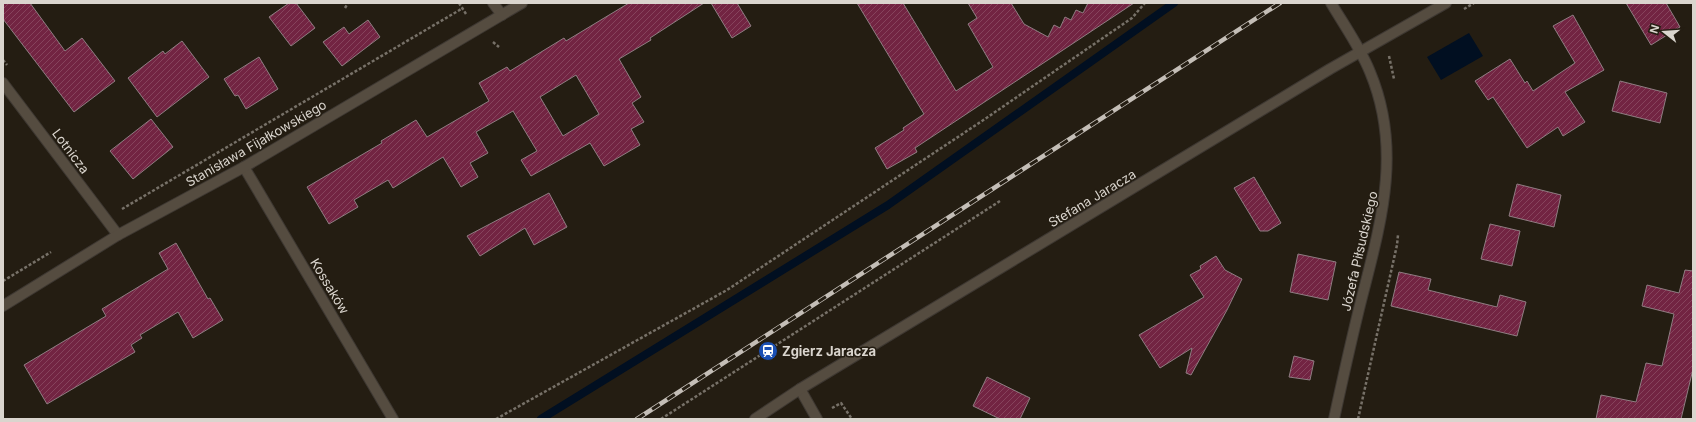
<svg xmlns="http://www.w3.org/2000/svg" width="1696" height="422" font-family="Inter,sans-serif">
<defs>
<pattern id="building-hatch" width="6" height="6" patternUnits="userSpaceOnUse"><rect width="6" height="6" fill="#722442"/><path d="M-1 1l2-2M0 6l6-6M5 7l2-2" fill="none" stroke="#86435c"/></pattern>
</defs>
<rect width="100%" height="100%" fill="#241d12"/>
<path fill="#010f21" d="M 1469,33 L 1483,56 L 1441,80 L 1427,57 Z"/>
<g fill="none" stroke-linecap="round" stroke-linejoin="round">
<path stroke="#010f21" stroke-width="8" d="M 541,419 L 888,205 L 1174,3"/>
</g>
<g fill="url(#building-hatch)" stroke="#8f7d82" fill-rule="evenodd">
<path d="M 3,3 L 30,3 L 65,51 L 82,38 L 115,81 L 74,112 L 3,19 Z"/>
<path d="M 289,3 L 296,3 L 315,28 L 291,46 L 269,17 Z"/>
<path d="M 629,3 L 704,3 L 650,38 L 651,40 L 619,59 L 641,97 L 632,103 L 644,122 L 631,129 L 640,145 L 604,166 L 590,143 L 531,176 L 521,160 L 537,151 L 513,111 L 476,132 L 488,153 L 470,163 L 478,177 L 461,187 L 443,157 L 393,188 L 388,180 L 354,200 L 358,207 L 329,224 L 307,187 L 382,143 L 381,141 L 416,120 L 427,137 L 489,101 L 479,83 L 507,67 L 510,71 L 564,38 L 566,41 ZM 576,75 L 599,114 L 563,136 L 540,97 Z"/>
<path d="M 711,3 L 737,3 L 751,26 L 732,38 Z"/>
<path d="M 857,3 L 903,3 L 956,91 L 993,67 L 968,24 L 977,18 L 968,3 L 1011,3 L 1024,24 L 1048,37 L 1054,25 L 1060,28 L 1065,17 L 1071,20 L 1076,10 L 1083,13 L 1088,3 L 1134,3 L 915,148 L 917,152 L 887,169 L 875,148 L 904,130 L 903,128 L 924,114 Z"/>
<path d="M 1626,3 L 1666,3 L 1680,27 L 1651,45 Z"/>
<path d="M 1573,15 L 1604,70 L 1565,92 L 1585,122 L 1563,136 L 1558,127 L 1527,148 L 1493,97 L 1488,100 L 1475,81 L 1510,59 L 1525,83 L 1527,81 L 1533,91 L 1575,63 L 1553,26 Z"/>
<path d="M 368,20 L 380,37 L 342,66 L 323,42 L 344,27 L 349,34 Z"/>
<path d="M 182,41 L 209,77 L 157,117 L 128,78 L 163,51 L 165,54 Z"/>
<path d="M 259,57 L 278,89 L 246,109 L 238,95 L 235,96 L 224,79 Z"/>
<path d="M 1620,81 L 1667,93 L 1660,123 L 1612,111 Z"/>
<path d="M 151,119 L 173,147 L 133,179 L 110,151 Z"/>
<path d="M 1254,177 L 1281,223 L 1268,231 L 1260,231 L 1234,188 Z"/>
<path d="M 1517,184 L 1561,195 L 1554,227 L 1509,216 Z"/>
<path d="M 549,193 L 567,227 L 534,245 L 525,228 L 480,256 L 467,236 Z"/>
<path d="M 1490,224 L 1520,231 L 1512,266 L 1481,259 Z"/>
<path d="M 176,243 L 208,299 L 210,298 L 223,320 L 193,338 L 178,312 L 140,335 L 142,338 L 131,345 L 135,352 L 47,404 L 24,365 L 106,316 L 102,309 L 168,269 L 159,253 Z"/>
<path d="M 1298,254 L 1336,262 L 1328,300 L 1290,292 Z"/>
<path d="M 1216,256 L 1225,270 L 1242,279 L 1227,310 L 1191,375 L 1186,373 L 1192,348 L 1160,368 L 1139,335 L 1204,297 L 1190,275 L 1201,269 L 1200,266 Z"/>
<path d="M 1685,270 L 1693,271 L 1693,369 L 1681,419 L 1596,419 L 1601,395 L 1636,402 L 1646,363 L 1662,366 L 1674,314 L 1642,306 L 1647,285 L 1679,293 Z"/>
<path d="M 1399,272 L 1431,279 L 1428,290 L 1497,307 L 1500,295 L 1526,302 L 1517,336 L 1391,306 Z"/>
<path d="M 1294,356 L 1314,361 L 1310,380 L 1289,377 Z"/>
<path d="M 987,377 L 1030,398 L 1020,419 L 1000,419 L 973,406 Z"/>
</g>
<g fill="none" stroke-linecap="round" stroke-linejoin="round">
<defs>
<g id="minor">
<path d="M 493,3 L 502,15"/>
<path d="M 3,83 L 118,235"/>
<path d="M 244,167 L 393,419"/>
<path d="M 3,306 L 118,235 L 244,167 L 522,3"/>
<path d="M 800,389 L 817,419"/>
<path d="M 755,419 L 800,389 L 1330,69 L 1446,3"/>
</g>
<path id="tertiary" d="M 1331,3 C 1344,25 1360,47 1370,72 C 1404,153 1379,229 1359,309 C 1350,346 1342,382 1334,419"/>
</defs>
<use href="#minor" stroke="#3e3832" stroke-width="12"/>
<use href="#tertiary" stroke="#3e3832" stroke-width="12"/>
<g stroke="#777168" stroke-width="2.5" stroke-dasharray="3 2" stroke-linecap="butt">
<path d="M 459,3 L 466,14"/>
<path d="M 345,8 L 348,3"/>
<path d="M 1464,9 L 1474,3"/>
<path d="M 493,42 L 499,47"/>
<path d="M 1389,56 L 1394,79"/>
<path d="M 3,60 L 7,65"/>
<path d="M 122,209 L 463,8"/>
<path d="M 3,281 L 51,252"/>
<path d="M 832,408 L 841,403 L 852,419"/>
<path d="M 496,419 L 727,290 L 982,121 L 1132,18 L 1145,3"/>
<path d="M 661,419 L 1000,201"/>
<path d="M 1358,419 L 1397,245 L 1398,235"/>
</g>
<use href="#minor" stroke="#554c40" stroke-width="10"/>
<use href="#tertiary" stroke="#554c40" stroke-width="10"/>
<defs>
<path id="rail" d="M 637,419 L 1280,3"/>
</defs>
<use href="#rail" stroke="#c4beb7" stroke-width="4.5"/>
<use href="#rail" stroke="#241d12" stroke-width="3" stroke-dasharray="9" stroke-linecap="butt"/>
</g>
<defs>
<symbol id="station-disc" viewBox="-11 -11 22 22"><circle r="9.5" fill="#1a4fb4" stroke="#241d12"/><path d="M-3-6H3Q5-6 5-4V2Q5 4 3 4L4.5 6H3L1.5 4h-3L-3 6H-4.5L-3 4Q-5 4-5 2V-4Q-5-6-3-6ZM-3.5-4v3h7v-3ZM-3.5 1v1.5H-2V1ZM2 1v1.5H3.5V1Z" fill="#fff"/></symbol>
</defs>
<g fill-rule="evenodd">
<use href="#station-disc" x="757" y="340" width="22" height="22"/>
</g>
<g text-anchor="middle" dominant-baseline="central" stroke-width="3" stroke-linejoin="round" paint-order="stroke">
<g font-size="13" fill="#dad5ce" stroke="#241d12">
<text transform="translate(256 143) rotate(-30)">Stanisława Fijałkowskiego</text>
<text transform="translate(71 151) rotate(53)">Lotnicza</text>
<text transform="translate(1092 198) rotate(-31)">Stefana Jaracza</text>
<text transform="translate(1359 251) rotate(-77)">Józefa Piłsudskiego</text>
<text transform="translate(330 286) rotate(59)">Kossaków</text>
</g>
<g font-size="13" font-weight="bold" fill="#dad5ce" stroke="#241d12" text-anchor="start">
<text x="782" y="351">Zgierz Jaracza</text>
</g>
</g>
<rect width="1696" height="422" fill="none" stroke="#dad5ce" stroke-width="8"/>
<g transform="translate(1664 32) rotate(287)" stroke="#241d12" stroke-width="3" paint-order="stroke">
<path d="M0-3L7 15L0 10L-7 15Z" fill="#dad5ce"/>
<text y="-6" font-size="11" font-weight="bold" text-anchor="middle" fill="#dad5ce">N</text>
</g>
</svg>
